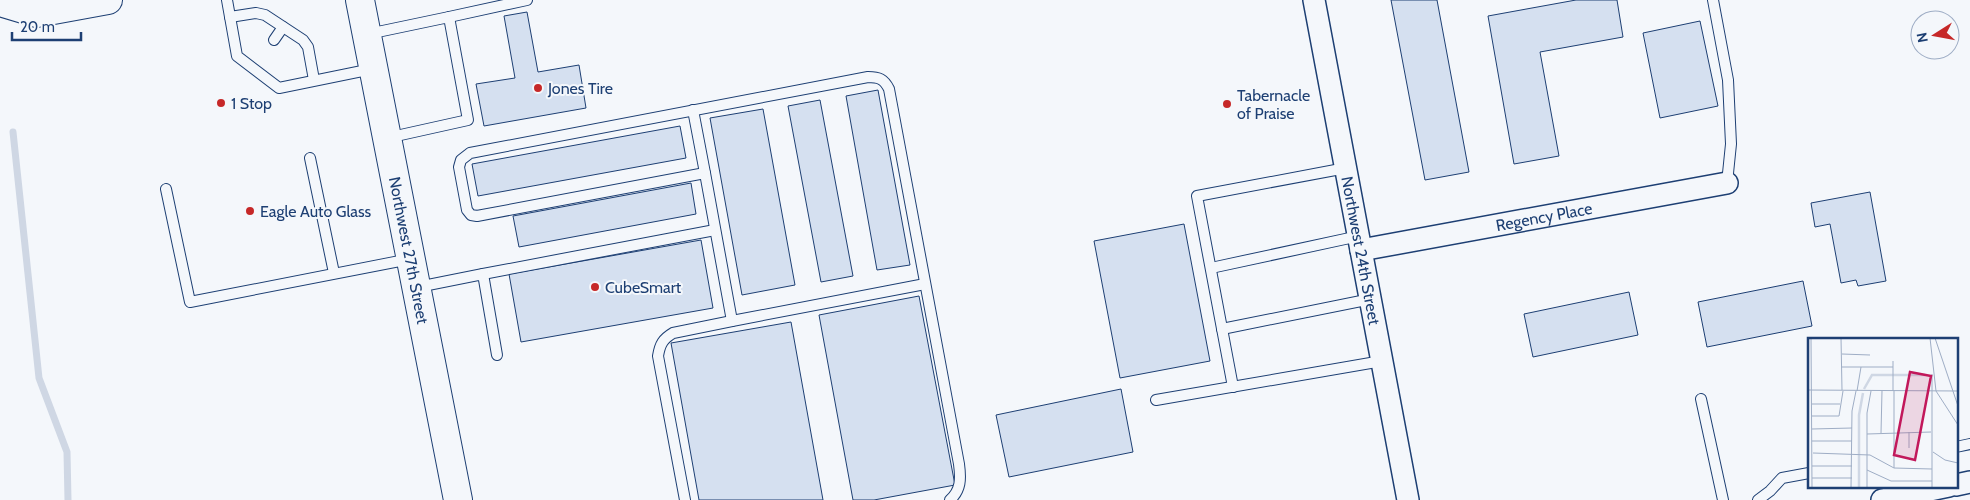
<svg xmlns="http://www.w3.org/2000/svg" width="1970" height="500" font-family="Cabin,sans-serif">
<rect width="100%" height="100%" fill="#f4f7fb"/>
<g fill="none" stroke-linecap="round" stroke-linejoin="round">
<path stroke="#cfd7e4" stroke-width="7" d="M 13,132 L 39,378 L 67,452 L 68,500"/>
</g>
<g fill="#d5e0f0" stroke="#1d3f73">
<path d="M 1391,0 L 1437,0 L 1469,172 L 1425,180 Z"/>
<path d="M 1576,0 L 1617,0 L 1623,37 L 1540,52 L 1559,156 L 1514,164 L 1488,16 Z"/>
<path d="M 527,12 L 538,72 L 579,65 L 586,108 L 484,126 L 476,84 L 515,78 L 504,16 Z"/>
<path d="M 1700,21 L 1718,106 L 1660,118 L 1643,33 Z"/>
<path d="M 878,90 L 910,265 L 877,270 L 846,96 Z"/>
<path d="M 820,100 L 853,276 L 821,282 L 788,106 Z"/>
<path d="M 763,109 L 795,285 L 742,295 L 710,118 Z"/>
<path d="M 680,126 L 686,158 L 478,196 L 472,164 Z"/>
<path d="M 691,183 L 696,214 L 519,247 L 513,216 Z"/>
<path d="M 1870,192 L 1886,281 L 1858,286 L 1856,280 L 1841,283 L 1830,224 L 1815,227 L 1811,203 Z"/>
<path d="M 1184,224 L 1210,361 L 1120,378 L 1094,241 Z"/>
<path d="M 701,240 L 713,308 L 521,342 L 509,274 Z"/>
<path d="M 1803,281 L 1812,326 L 1707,347 L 1698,302 Z"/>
<path d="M 1629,292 L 1638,335 L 1533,357 L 1524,314 Z"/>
<path d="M 919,296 L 955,485 L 874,500 L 853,500 L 819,315 Z"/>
<path d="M 791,322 L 823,500 L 699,500 L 671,343 Z"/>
<path d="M 1121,389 L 1133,452 L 1009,477 L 996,415 Z"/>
</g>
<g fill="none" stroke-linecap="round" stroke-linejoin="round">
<defs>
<g id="service">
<path d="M 227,0 L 237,56 L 279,88 L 372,69"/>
<path d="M 1713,0 L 1728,80 L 1731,144 L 1727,183"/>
<path d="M 230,17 L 256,13 L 265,15 L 303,40 L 308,47 L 314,80"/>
<path d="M 449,17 L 527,0"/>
<path d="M 368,34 L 449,17 L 468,120 L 387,138"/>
<path d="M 274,40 L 283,27"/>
<path d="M 693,110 L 705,173"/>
<path d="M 310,158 L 334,273"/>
<path d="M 166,189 L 190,302 L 410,259"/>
<path d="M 1211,268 L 1359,236"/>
<path d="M 483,274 L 715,230"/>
<path d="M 418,287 L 483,274 L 497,355"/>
<path d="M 732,321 L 925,284"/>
<path d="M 1222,329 L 1371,299"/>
<path d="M 1233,387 L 1197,196 L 1346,168"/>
<path d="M 1701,399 L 1723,500"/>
<path d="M 1156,400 L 1382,361"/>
<path d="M 1956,447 L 1970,444"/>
<path d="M 685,500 L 658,356 C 660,344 663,339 673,333 L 732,321 L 705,173 L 477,216 L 471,215 L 467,210 L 459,167 L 461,160 L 470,153 L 868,77 C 879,77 884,79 889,89 L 959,464 C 961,479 961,490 950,500"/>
<path d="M 1758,500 L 1770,491 L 1782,478 L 1809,473"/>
</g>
<g id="minor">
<path id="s1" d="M 1314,0 L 1408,500"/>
<path id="s2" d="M 1361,250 L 1727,183"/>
<path d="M 1956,485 L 1970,482"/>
<path d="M 1882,500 L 1949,486"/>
</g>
<g id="secondary">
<path id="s3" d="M 360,0 L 458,500"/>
</g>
<path id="primary" d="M 0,2 L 37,13 L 108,0"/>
</defs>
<use href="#service" stroke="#1d3f73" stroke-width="12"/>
<use href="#minor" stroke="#1d3f73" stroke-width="24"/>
<use href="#secondary" stroke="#1d3f73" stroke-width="30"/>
<use href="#primary" stroke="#1d3f73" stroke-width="30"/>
<use href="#service" stroke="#f4f7fb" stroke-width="10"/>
<use href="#minor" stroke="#f4f7fb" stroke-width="21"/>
<use href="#secondary" stroke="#f4f7fb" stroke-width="28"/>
<use href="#primary" stroke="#f4f7fb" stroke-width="28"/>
</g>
<g fill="#c62828" stroke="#f4f7fb" stroke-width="2">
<circle cx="538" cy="88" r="5"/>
<circle cx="221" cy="103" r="5"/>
<circle cx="1227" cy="104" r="5"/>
<circle cx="250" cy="211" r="5"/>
<circle cx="595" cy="287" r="5"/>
</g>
<g text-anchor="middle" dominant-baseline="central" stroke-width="4" stroke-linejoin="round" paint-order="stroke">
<g font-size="16" fill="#1d3f73" stroke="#f4f7fb" text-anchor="start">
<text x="548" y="88">Jones Tire</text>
<text x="1237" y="95">Tabernacle<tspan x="1237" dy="18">of Praise</tspan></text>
<text x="231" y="103">1 Stop</text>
<text x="260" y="211">Eagle Auto Glass</text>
<text x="605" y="287">CubeSmart</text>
</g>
<g font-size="16" fill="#1d3f73" stroke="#f4f7fb">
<text stroke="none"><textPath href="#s2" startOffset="186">Regency Place</textPath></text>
<text stroke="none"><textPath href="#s3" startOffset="255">Northwest 27th Street</textPath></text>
<text stroke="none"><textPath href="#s1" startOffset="255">Northwest 24th Street</textPath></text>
</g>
</g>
<g transform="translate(1808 338)">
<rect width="150" height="150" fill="#f4f7fb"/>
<path fill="none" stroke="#cfd7e4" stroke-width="2.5" d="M 56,51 L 64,37 L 117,37M 51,150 L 51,77 L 55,55"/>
<path fill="none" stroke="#9eadc5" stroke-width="1" d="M 3,0 L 4,150M 33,0 L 34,52M 122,0 L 128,53 L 150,87M 127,0 L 150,68M 34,16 L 62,17M 85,23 L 85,53M 33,29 L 85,29M 124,36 L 124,150M 0,52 L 150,53M 49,53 L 53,29M 4,66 L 32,66M 4,78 L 31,78 L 35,53M 4,91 L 44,90M 73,95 L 74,53M 59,96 L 123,94M 4,103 L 44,103M 101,110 L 101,94M 125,114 L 137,122 L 150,125M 5,115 L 62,117 L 86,130 L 124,131M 4,128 L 44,128M 86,130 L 86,53M 59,132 L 83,143 L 124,143M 4,140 L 44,140M 43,150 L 44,73 L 48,53M 59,150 L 59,75 L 63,53"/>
<path fill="#c2185b" fill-opacity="0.15" stroke="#c2185b" stroke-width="2.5" d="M 102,34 L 123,38 L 107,122 L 86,117 Z"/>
<rect width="150" height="150" fill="none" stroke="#1d3f73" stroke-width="2.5"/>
</g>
<g transform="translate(1935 35) rotate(259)"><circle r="24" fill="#f4f7fb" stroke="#9eadc5"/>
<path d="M0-4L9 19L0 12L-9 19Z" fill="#c62828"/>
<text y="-8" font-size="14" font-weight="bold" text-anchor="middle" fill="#1d3f73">N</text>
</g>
<path d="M12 32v8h69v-8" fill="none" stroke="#1d3f73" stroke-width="2.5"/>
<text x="20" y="32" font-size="15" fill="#1d3f73" stroke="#f4f7fb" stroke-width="4" paint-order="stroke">20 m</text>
</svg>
